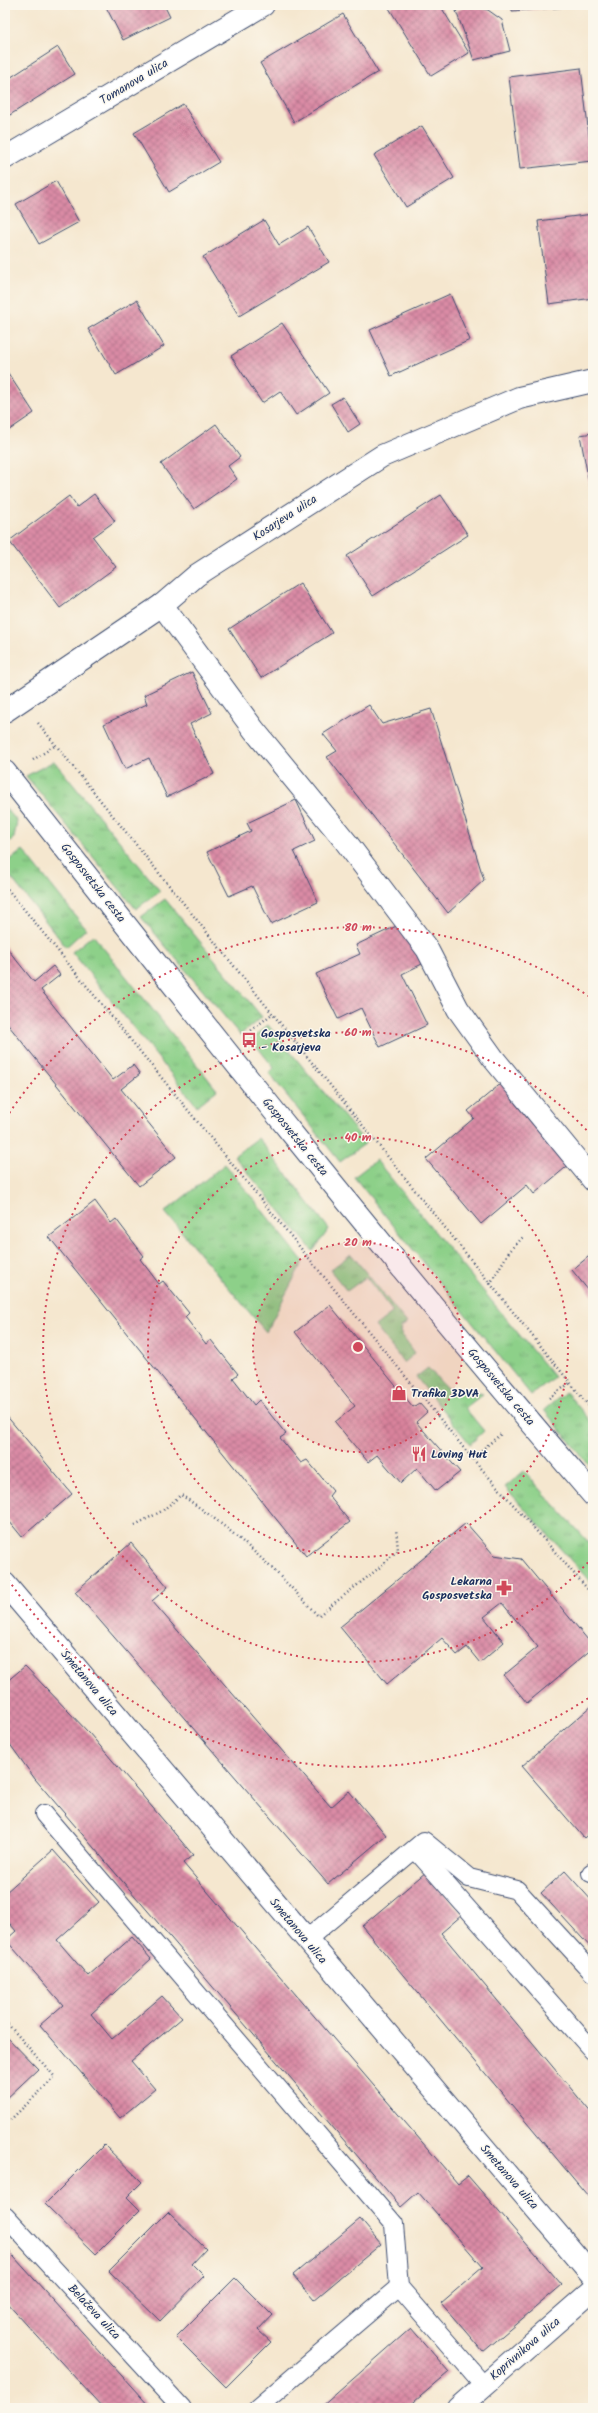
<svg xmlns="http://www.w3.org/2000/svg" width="598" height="2413" font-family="Kalam,sans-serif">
<defs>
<pattern id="grass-tufts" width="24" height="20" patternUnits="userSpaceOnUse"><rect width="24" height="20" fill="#8dd089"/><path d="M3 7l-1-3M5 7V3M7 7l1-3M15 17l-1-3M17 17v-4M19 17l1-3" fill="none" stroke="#72a973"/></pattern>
<pattern id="building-cross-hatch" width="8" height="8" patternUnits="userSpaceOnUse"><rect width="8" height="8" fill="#da8ba5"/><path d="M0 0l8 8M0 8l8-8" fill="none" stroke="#b0728a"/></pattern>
</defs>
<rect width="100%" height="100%" fill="#fbf7ec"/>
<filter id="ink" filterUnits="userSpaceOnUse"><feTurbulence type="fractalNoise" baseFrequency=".025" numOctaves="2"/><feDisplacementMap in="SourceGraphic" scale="8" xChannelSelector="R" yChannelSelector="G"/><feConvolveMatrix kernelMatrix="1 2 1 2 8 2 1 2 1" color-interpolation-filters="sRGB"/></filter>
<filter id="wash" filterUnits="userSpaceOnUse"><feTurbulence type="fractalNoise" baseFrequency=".012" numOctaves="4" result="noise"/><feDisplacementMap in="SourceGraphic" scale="16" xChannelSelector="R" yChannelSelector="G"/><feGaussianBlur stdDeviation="0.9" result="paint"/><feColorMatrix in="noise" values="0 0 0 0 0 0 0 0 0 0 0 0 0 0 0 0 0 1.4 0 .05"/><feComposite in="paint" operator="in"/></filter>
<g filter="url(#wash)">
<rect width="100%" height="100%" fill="#f5e7cf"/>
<g fill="url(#grass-tufts)" stroke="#548074">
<path d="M 54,761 L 160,891 L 136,909 L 26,776 Z"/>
<path d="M 5,807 L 17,821 L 14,838 L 5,845 Z"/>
<path d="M 23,850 L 86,929 L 66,947 L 5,870 L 5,864 Z"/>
<path d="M 165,899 L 262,1017 L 240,1035 L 141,917 Z"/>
<path d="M 93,935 L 217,1090 L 197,1106 L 72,952 Z"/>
<path d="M 268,1025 L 366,1143 L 340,1162 L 269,1073 L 274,1068 L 251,1039 Z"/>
<path d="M 258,1138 L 329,1229 L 313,1251 L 234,1156 Z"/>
<path d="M 376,1160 L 554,1377 L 531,1395 L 354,1177 Z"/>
<path d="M 225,1164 L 303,1261 L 266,1332 L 165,1212 Z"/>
<path d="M 351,1254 L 407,1323 L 401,1327 L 400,1332 L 415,1353 L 404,1363 L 375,1326 L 393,1312 L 366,1277 L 347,1291 L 330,1270 Z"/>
<path d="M 428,1368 L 453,1395 L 461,1389 L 483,1394 L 465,1408 L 484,1431 L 470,1444 L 416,1377 Z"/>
<path d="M 566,1392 L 593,1424 L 593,1470 L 544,1410 Z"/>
<path d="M 524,1471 L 593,1547 L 593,1585 L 505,1487 Z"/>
</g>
<g id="blocks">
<g fill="url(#building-cross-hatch)">
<path d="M 105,5 L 164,5 L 170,17 L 123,40 Z"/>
<path d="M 393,5 L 440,5 L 469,53 L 431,76 L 389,8 Z"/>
<path d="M 468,5 L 488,10 L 502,20 L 510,51 L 474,60 L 456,11 Z"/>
<path d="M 512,5 L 569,5 L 569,7 L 512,11 Z"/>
<path d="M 343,14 L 378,72 L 294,122 L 260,63 Z"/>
<path d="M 58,47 L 75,74 L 5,118 L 5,81 Z"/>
<path d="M 581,68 L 592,161 L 520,169 L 509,77 Z"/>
<path d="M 183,104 L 219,162 L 169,192 L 134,133 Z"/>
<path d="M 422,126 L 454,178 L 406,207 L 374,155 Z"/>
<path d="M 56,181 L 79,222 L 39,244 L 16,204 Z"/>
<path d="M 593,214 L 593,298 L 549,304 L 538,221 Z"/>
<path d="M 264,220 L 279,245 L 308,227 L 329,262 L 239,316 L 203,257 Z"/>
<path d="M 450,294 L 470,340 L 391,376 L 370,330 Z"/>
<path d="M 137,300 L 164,346 L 116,375 L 88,329 Z"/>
<path d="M 282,323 L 329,393 L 296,415 L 280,391 L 262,403 L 231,356 Z"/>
<path d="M 6,370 L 34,413 L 5,433 L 5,371 Z"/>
<path d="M 343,397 L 360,424 L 348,432 L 331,404 Z"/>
<path d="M 216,424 L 240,457 L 228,466 L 237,479 L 194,509 L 161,464 Z"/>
<path d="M 593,433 L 593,498 L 592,498 L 580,435 Z"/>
<path d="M 94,494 L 115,521 L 93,537 L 116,567 L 60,608 L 9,541 L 69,496 L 77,507 Z"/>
<path d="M 441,495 L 468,535 L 373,596 L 347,556 Z"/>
<path d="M 300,583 L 332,633 L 261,678 L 229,629 Z"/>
<path d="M 192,672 L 212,713 L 190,724 L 214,774 L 167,797 L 149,758 L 125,769 L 104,724 L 147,704 L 144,695 Z"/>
<path d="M 369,705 L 382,724 L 431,709 L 484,880 L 448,913 L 327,757 L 337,751 L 323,734 Z"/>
<path d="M 296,800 L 315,841 L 294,851 L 318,902 L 271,924 L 252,886 L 229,896 L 207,852 L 251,831 L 247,823 Z"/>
<path d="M 405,922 L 424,963 L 402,974 L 427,1025 L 380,1047 L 361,1008 L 338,1019 L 316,974 L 360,954 L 356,945 Z"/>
<path d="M 5,946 L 34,982 L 53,966 L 60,975 L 41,990 L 113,1080 L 133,1065 L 140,1074 L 121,1089 L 176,1157 L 139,1186 L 5,1021 Z"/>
<path d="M 503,1082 L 571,1163 L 534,1194 L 527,1185 L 481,1224 L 426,1159 L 474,1118 L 468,1111 Z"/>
<path d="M 95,1201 L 111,1223 L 116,1219 L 144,1256 L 140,1259 L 159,1284 L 163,1281 L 189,1313 L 185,1317 L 206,1344 L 211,1340 L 238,1374 L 233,1378 L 254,1405 L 259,1400 L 286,1434 L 280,1438 L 301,1463 L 307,1460 L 333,1491 L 329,1496 L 350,1522 L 306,1556 L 49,1237 Z"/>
<path d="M 593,1253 L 593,1296 L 572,1270 Z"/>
<path d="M 330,1305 L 413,1407 L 419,1403 L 427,1412 L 416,1422 L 460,1472 L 436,1491 L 417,1468 L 401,1483 L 377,1455 L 368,1462 L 335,1422 L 355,1406 L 295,1332 Z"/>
<path d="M 5,1414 L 72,1494 L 22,1537 L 5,1516 Z"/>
<path d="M 466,1523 L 494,1555 L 521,1559 L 593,1646 L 593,1648 L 527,1703 L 504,1675 L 538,1647 L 502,1603 L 484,1617 L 504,1642 L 480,1663 L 467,1647 L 457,1655 L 442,1638 L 387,1684 L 340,1627 Z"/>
<path d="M 131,1543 L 168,1587 L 152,1601 L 331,1807 L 349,1791 L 386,1835 L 328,1884 L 75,1592 Z"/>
<path d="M 25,1666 L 89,1733 L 193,1855 L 183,1863 L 458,2184 L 468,2176 L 562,2285 L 483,2352 L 441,2303 L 483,2267 L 418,2192 L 401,2207 L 35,1779 L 9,1743 L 5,1747 L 5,1683 Z"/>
<path d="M 593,1705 L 593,1830 L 584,1838 L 522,1766 Z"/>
<path d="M 53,1850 L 99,1902 L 57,1940 L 88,1976 L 132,1937 L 151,1959 L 91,2014 L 112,2039 L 162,1996 L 182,2018 L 131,2061 L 155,2089 L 120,2118 L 40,2025 L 63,2005 L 6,1940 L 16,1931 L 5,1918 L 5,1893 Z"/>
<path d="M 565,1871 L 593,1902 L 593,1950 L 541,1893 Z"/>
<path d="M 426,1872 L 462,1915 L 441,1933 L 593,2115 L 593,2202 L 362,1926 Z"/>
<path d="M 5,2035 L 38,2069 L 5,2100 Z"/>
<path d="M 104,2145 L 142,2182 L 127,2197 L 140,2210 L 96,2254 L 45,2204 Z"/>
<path d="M 168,2212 L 206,2249 L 192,2264 L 204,2276 L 160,2321 L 109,2271 Z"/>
<path d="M 360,2219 L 381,2244 L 314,2300 L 293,2275 Z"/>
<path d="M 5,2247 L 151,2408 L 103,2408 L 5,2301 Z"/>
<path d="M 235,2278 L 272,2315 L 258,2330 L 271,2342 L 226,2387 L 176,2337 Z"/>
<path d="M 411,2328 L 449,2372 L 407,2408 L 320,2408 Z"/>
</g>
</g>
</g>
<g filter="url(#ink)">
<use href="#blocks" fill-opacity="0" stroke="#3c4b6f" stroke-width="1"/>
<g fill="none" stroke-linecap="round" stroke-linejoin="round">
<defs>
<g id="service">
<path d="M 44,1814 L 394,2224 L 399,2287 L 484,2385"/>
<path d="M 415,1849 L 593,2051"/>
<path d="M 591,1873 L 593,1872"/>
<path d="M 306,1940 L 424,1841 L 469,1878 L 517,1890 L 593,1973"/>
<path d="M 5,2216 L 182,2408"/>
<path d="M 257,2408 L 399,2287"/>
</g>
<g id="minor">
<path d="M 5,158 L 263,5"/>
<path d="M 162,605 L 254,730 L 346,842 L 427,949 L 458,1009 L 493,1058 L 593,1180"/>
<path d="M 5,711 L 162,605 L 197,575 L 382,456 L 519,398 L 593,381"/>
<path d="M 5,1584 L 593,2276"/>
<path d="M 458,2408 L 593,2290"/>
</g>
<path id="tertiary" d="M 5,772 C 197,1016 390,1260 593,1495"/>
</defs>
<use href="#service" stroke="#3c4b6f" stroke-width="20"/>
<use href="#minor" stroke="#3c4b6f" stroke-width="24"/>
<use href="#tertiary" stroke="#3c4b6f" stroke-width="24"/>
<g stroke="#3c4b6f" stroke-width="2.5" stroke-dasharray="1 3" stroke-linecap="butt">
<path d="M 38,723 L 593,1411"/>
<path d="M 33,760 L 56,745"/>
<path d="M 5,886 L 472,1458 L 593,1595"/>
<path d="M 248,1033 L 272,1014"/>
<path d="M 490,1284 L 509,1252 L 524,1236"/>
<path d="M 549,1398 L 570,1383"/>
<path d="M 472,1458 L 501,1434"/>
<path d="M 135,1525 L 162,1511 L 181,1495 C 233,1529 276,1570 318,1616 L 379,1568 L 398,1550 L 396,1529"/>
<path d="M 5,2021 L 55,2077 L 5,2125"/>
</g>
<use href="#service" stroke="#fff" stroke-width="18"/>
<use href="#minor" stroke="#fff" stroke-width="22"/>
<use href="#tertiary" stroke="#fff" stroke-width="22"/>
</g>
</g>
<circle cx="358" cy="1347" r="105" fill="#d1495b" fill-opacity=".12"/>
<g fill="none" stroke="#d1495b" stroke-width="2" stroke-dasharray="2 4">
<circle cx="358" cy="1347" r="105"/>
<circle cx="358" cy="1347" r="210"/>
<path d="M592 1558A315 315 0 1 1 592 1136"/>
<path d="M593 1695A420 420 0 0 1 6 1576M6 1118A420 420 0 0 1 593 999"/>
</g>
<defs>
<symbol id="bus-bare" viewBox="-9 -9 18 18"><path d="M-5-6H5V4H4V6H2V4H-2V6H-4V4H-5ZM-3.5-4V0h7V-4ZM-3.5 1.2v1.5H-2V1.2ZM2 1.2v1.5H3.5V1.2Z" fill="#d1495b" stroke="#fbf7ec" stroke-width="2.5" paint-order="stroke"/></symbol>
<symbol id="shop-bare" viewBox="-9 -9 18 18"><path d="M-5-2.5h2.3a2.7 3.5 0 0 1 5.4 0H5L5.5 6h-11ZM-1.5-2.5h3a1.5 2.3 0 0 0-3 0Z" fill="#d1495b" stroke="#fbf7ec" stroke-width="2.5" paint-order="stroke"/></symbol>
<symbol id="restaurant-bare" viewBox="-9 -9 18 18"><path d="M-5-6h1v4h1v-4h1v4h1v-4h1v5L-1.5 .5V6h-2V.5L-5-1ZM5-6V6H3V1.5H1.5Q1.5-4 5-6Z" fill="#d1495b" stroke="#fbf7ec" stroke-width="2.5" paint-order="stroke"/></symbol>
<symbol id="pharmacy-bare" viewBox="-9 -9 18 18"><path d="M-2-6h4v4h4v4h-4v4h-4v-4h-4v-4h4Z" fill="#d1495b" stroke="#fbf7ec" stroke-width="2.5" paint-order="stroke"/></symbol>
</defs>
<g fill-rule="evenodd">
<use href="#bus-bare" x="238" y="1029" width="22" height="22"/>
<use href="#shop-bare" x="388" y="1382" width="22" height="22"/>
<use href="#restaurant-bare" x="408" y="1443" width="22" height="22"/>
<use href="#pharmacy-bare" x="493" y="1577" width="22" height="22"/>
</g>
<g text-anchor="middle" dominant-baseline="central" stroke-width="3" stroke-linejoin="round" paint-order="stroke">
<g font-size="12" fill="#1b2f5e" stroke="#fbf7ec">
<text transform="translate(134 82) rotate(-31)">Tomanova ulica</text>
<text transform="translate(285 518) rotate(-33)">Kosarjeva ulica</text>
<text transform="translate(93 883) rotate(52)">Gosposvetska cesta</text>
<text transform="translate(295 1137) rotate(51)">Gosposvetska cesta</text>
<text transform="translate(501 1387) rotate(50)">Gosposvetska cesta</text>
<text transform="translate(89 1683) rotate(50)">Smetanova ulica</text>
<text transform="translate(298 1931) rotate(50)">Smetanova ulica</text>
<text transform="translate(509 2177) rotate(49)">Smetanova ulica</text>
<text transform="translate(94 2312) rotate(47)">Belačeva ulica</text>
<text transform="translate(525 2349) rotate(-41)">Koprivnikova ulica</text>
</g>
<g font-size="12" font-weight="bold" fill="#1b2f5e" stroke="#fbf7ec" text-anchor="start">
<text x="261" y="1033">Gosposvetska<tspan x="261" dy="14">- Kosarjeva</tspan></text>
<text x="411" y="1393">Trafika 3DVA</text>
<text x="431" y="1454">Loving Hut</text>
<text x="492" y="1581" text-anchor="end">Lekarna<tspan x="492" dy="14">Gosposvetska</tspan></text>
</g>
</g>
<circle cx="358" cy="1347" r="6" fill="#d1495b" stroke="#fbf7ec" stroke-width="2"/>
<g font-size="12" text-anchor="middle" font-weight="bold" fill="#d1495b" stroke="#fbf7ec" stroke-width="3" stroke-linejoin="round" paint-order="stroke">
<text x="358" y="931">80 m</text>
<text x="358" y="1036">60 m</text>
<text x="358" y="1141">40 m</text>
<text x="358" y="1246">20 m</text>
</g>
<rect width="598" height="2413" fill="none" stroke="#fbf7ec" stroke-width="20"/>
</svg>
